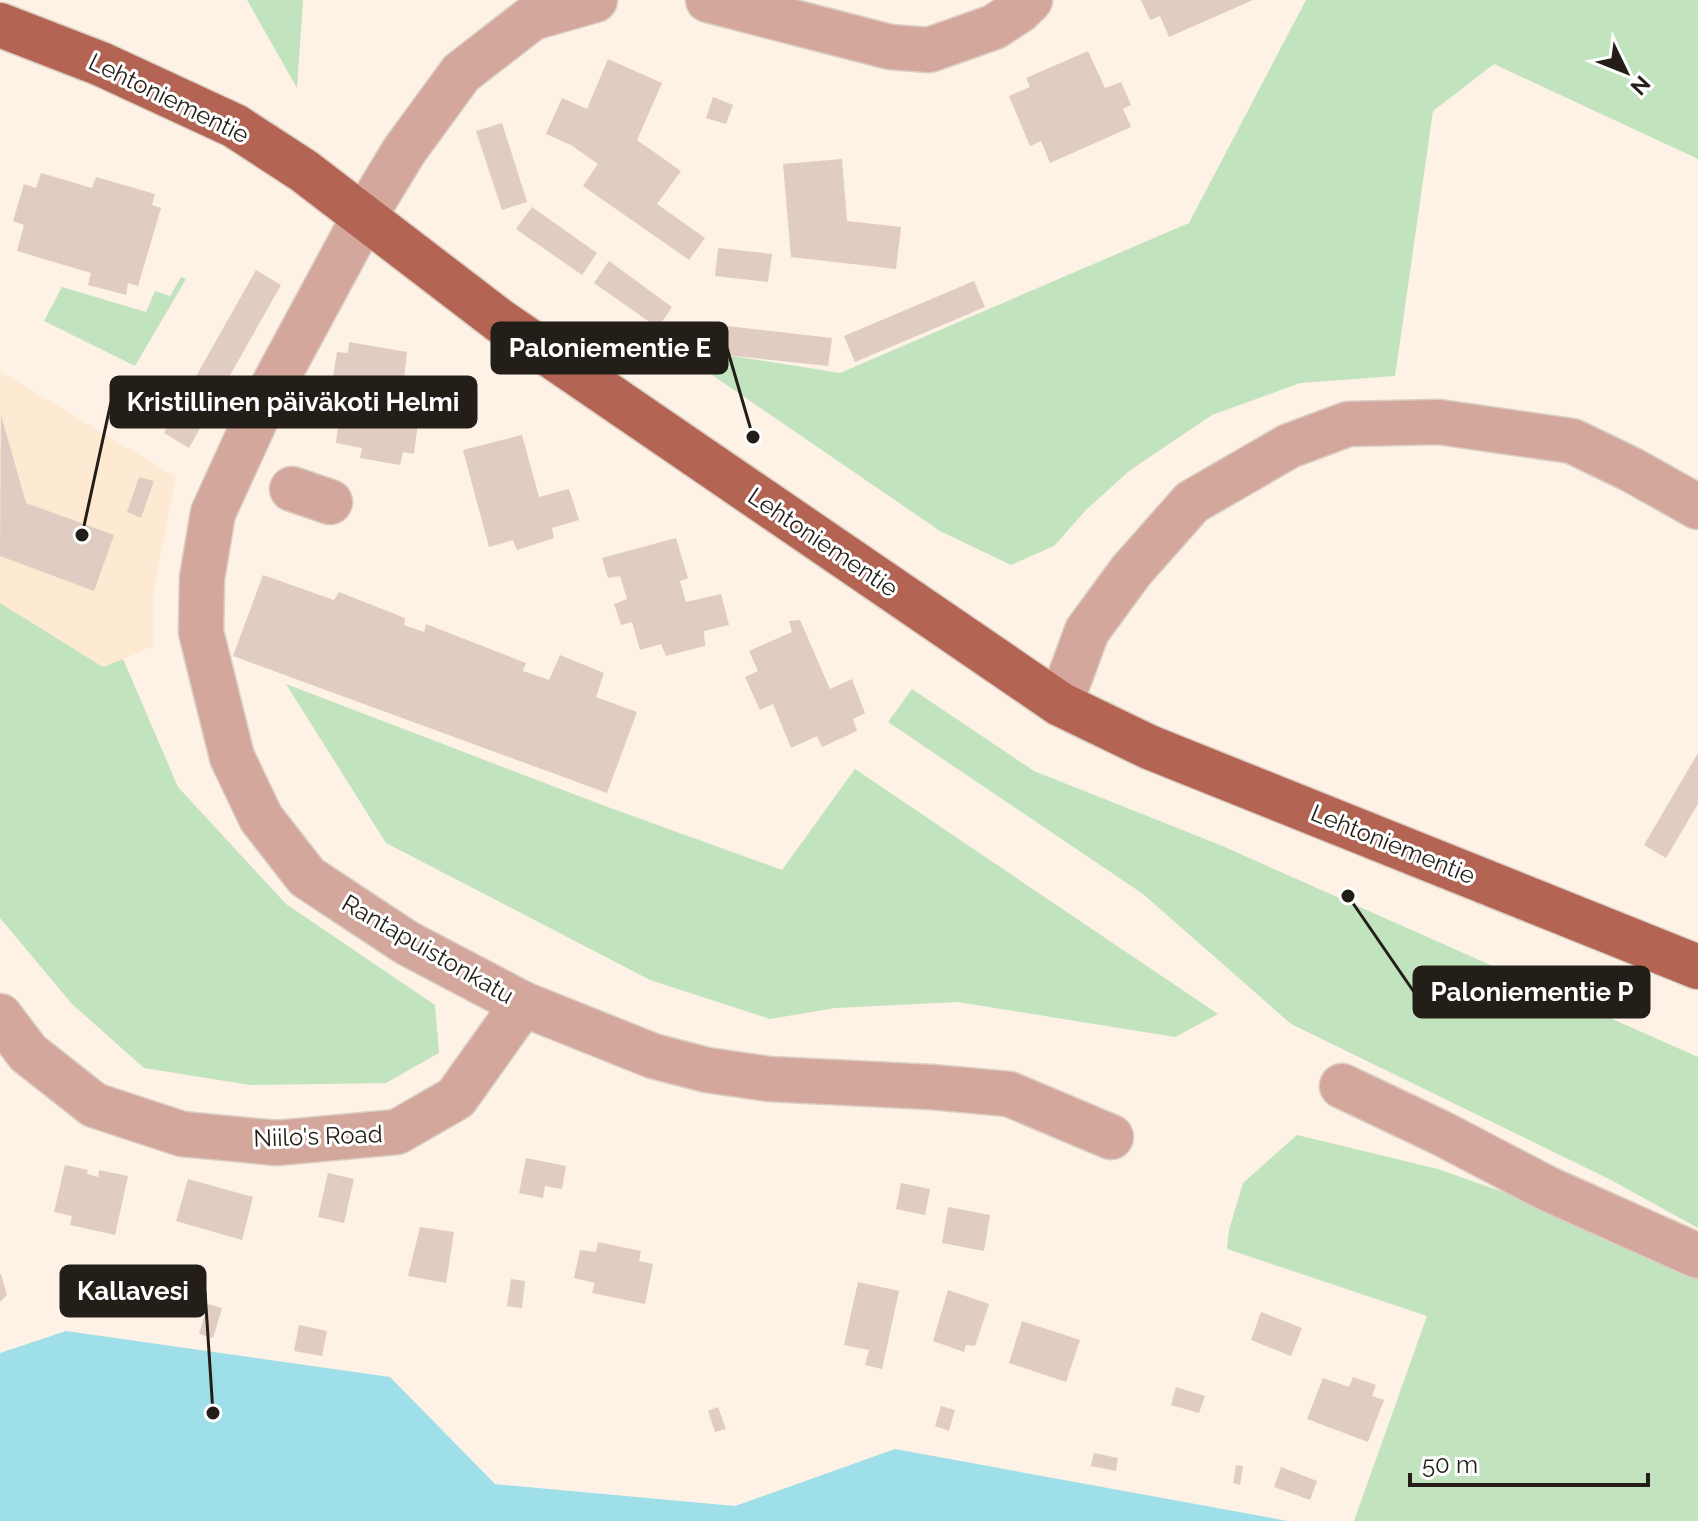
<svg xmlns="http://www.w3.org/2000/svg" width="1698" height="1521" font-family="Raleway,sans-serif">
<rect width="100%" height="100%" fill="#fef1e5"/>
<path fill="#fee9d3" d="M 0,371 L 176,477 L 153,594 L 153,646 L 103,668 L 0,603 Z"/>
<g fill="#c1e4be">
<path d="M 247,0 L 303,0 L 297,88 Z"/>
<path d="M 1306,0 L 1698,0 L 1698,159 L 1494,64 L 1433,111 L 1395,376 L 1300,383 L 1212,415 L 1129,471 L 1086,510 L 1054,546 L 1011,565 L 940,531 L 670,346 L 840,373 L 1189,223 Z"/>
<path d="M 181,277 L 186,279 L 135,366 L 44,321 L 62,287 L 146,312 L 155,291 L 170,296 Z"/>
<path d="M 0,603 L 103,667 L 123,659 L 178,787 L 286,904 L 435,1005 L 439,1053 L 386,1083 L 250,1085 L 144,1068 L 72,1004 L 0,918 Z"/>
<path d="M 286,684 L 605,806 L 782,870 L 855,769 L 1218,1014 L 1175,1037 L 958,1002 L 835,1008 L 770,1019 L 650,980 L 386,843 Z"/>
<path d="M 912,689 L 1034,771 L 1220,845 L 1698,1057 L 1698,1228 L 1611,1180 L 1291,1024 L 1143,894 L 888,722 Z"/>
<path d="M 1297,1135 L 1438,1169 L 1562,1213 L 1664,1251 L 1698,1279 L 1698,1521 L 1354,1521 L 1427,1316 L 1227,1249 L 1229,1230 L 1243,1183 Z"/>
</g>
<path fill="#9fdfe9" d="M 66,1331 L 390,1377 L 495,1484 L 735,1506 L 895,1449 L 1288,1521 L 0,1521 L 0,1353 Z"/>
<g fill="#e0ccc2">
<path d="M 1141,0 L 1253,0 L 1169,37 L 1160,16 L 1150,20 Z"/>
<path d="M 1088,51 L 1105,88 L 1121,82 L 1131,105 L 1123,109 L 1131,127 L 1050,163 L 1041,141 L 1030,146 L 1009,96 L 1030,87 L 1026,78 Z"/>
<path d="M 608,59 L 662,83 L 637,140 L 681,171 L 657,204 L 705,238 L 689,260 L 583,186 L 598,164 L 571,145 L 546,134 L 562,98 L 587,109 Z"/>
<path d="M 713,97 L 733,105 L 726,124 L 706,118 Z"/>
<path d="M 502,123 L 527,202 L 502,210 L 476,131 Z"/>
<path d="M 842,159 L 847,221 L 901,227 L 896,269 L 791,257 L 783,164 Z"/>
<path d="M 41,173 L 92,188 L 96,177 L 155,194 L 152,205 L 161,208 L 138,286 L 128,283 L 126,295 L 88,285 L 91,273 L 17,251 L 24,225 L 13,221 L 24,184 L 36,188 Z"/>
<path d="M 532,207 L 597,253 L 582,275 L 516,229 Z"/>
<path d="M 718,248 L 772,254 L 768,282 L 715,276 Z"/>
<path d="M 609,261 L 672,307 L 658,328 L 594,283 Z"/>
<path d="M 256,270 L 281,285 L 189,448 L 164,433 Z"/>
<path d="M 974,281 L 985,307 L 855,362 L 844,336 Z"/>
<path d="M 692,322 L 832,338 L 828,366 L 689,351 Z"/>
<path d="M 349,342 L 407,352 L 401,405 L 420,407 L 414,454 L 403,452 L 400,465 L 360,458 L 362,448 L 336,443 L 342,392 L 331,390 L 337,352 L 348,353 Z"/>
<path d="M 1,415 L 26,503 L 114,535 L 94,591 L 0,556 Z"/>
<path d="M 522,435 L 539,497 L 569,489 L 579,520 L 552,528 L 554,538 L 517,550 L 513,540 L 489,547 L 463,450 Z"/>
<path d="M 139,477 L 154,481 L 141,518 L 127,512 Z"/>
<path d="M 676,538 L 688,578 L 680,581 L 686,602 L 721,594 L 729,625 L 704,631 L 705,646 L 666,656 L 661,644 L 640,650 L 632,622 L 621,625 L 614,604 L 627,599 L 620,576 L 608,578 L 602,558 Z"/>
<path d="M 263,575 L 334,600 L 339,592 L 405,618 L 404,625 L 424,632 L 426,624 L 526,663 L 523,671 L 549,680 L 560,655 L 604,673 L 596,697 L 637,712 L 607,793 L 233,656 Z"/>
<path d="M 800,620 L 830,689 L 852,679 L 865,713 L 853,719 L 857,731 L 822,747 L 817,736 L 791,748 L 773,704 L 760,710 L 745,677 L 758,671 L 749,651 L 792,632 L 789,621 Z"/>
<path d="M 1698,753 L 1698,804 L 1666,858 L 1644,845 Z"/>
<path d="M 526,1158 L 566,1166 L 562,1189 L 545,1186 L 543,1198 L 519,1193 Z"/>
<path d="M 65,1165 L 88,1170 L 87,1174 L 98,1177 L 99,1170 L 128,1176 L 115,1235 L 70,1225 L 72,1216 L 54,1212 Z"/>
<path d="M 328,1173 L 354,1179 L 344,1223 L 318,1217 Z"/>
<path d="M 188,1179 L 253,1197 L 242,1240 L 176,1221 Z"/>
<path d="M 901,1183 L 930,1189 L 925,1215 L 896,1209 Z"/>
<path d="M 948,1207 L 990,1215 L 984,1251 L 942,1243 Z"/>
<path d="M 420,1227 L 454,1232 L 446,1283 L 408,1276 Z"/>
<path d="M 598,1242 L 641,1251 L 639,1261 L 653,1264 L 645,1304 L 592,1293 L 595,1283 L 574,1278 L 580,1250 L 596,1252 Z"/>
<path d="M 1,1274 L 7,1295 L 0,1302 L 0,1275 Z"/>
<path d="M 511,1279 L 525,1281 L 522,1308 L 507,1306 Z"/>
<path d="M 858,1282 L 899,1291 L 882,1369 L 865,1365 L 869,1350 L 844,1345 Z"/>
<path d="M 948,1290 L 989,1304 L 975,1346 L 966,1345 L 964,1352 L 933,1341 Z"/>
<path d="M 208,1304 L 222,1308 L 213,1338 L 199,1334 Z"/>
<path d="M 1261,1312 L 1302,1328 L 1291,1356 L 1251,1340 Z"/>
<path d="M 1022,1321 L 1080,1340 L 1066,1382 L 1009,1363 Z"/>
<path d="M 299,1325 L 327,1331 L 322,1356 L 294,1351 Z"/>
<path d="M 1353,1377 L 1376,1385 L 1372,1396 L 1384,1400 L 1368,1442 L 1307,1419 L 1323,1378 L 1349,1387 Z"/>
<path d="M 1176,1387 L 1205,1396 L 1199,1413 L 1171,1405 Z"/>
<path d="M 941,1406 L 955,1410 L 949,1431 L 935,1426 Z"/>
<path d="M 718,1407 L 726,1429 L 715,1432 L 708,1411 Z"/>
<path d="M 1094,1453 L 1118,1458 L 1116,1471 L 1091,1466 Z"/>
<path d="M 1236,1465 L 1243,1466 L 1240,1485 L 1233,1483 Z"/>
<path d="M 1281,1467 L 1317,1481 L 1310,1500 L 1274,1487 Z"/>
</g>
<g fill="none" stroke-linecap="round" stroke-linejoin="round">
<defs>
<g id="minor">
<path d="M 595,0 L 532,18 L 461,73 L 404,151 L 364,217 L 260,410 L 213,513 L 202,578 L 201,632 L 232,757 L 261,818 L 307,877 L 407,943 L 523,1004 L 653,1056 L 707,1070 L 769,1079 L 931,1087 L 1009,1094 L 1111,1137"/>
<path d="M 708,0 L 890,47 L 929,50 L 994,27 L 1020,10 L 1030,0"/>
<path d="M 292,489 L 330,502"/>
<path d="M 1060,704 L 1087,631 L 1131,571 L 1192,502 L 1289,446 L 1348,424 L 1439,422 L 1572,441 L 1632,470 L 1698,507"/>
<path d="M 0,1016 L 28,1053 L 94,1105 L 182,1134 L 277,1143 L 397,1132 L 456,1098 L 523,1004"/>
<path d="M 1342,1086 L 1441,1133 L 1548,1189 L 1698,1256"/>
</g>
<path id="major" d="M 0,25 L 101,64 L 235,126 L 304,171 L 500,321 L 1060,704 L 1149,747 L 1698,967"/>
</defs>
<use href="#minor" stroke="#dbcfc4" stroke-width="47"/>
<use href="#major" stroke="#dbcfc4" stroke-width="47"/>
<use href="#minor" stroke="#d4a79c" stroke-width="44"/>
<use href="#major" stroke="#b36452" stroke-width="44"/>
</g>
<g text-anchor="middle" dominant-baseline="central" stroke-width="6" stroke-linejoin="round" paint-order="stroke">
<g font-size="24" fill="#231e18" stroke="#fff">
<text transform="translate(169 98) rotate(26)">Lehtoniementie</text>
<text transform="translate(823 542) rotate(34)">Lehtoniementie</text>
<text transform="translate(1393 844) rotate(22)">Lehtoniementie</text>
<text transform="translate(428 949) rotate(30)">Rantapuistonkatu</text>
<text transform="translate(318 1136) rotate(-2)">Niilo's Road</text>
</g>
</g>
<path fill="none" stroke="#231e18" stroke-width="3" d="M753 437L727 348M82 535L111 402M1348 896L1414 992M213 1413L205 1291"/>
<g fill="#231e18" stroke="#fff" stroke-width="3">
<circle cx="753" cy="437" r="8"/>
<circle cx="82" cy="535" r="8"/>
<circle cx="1348" cy="896" r="8"/>
<circle cx="213" cy="1413" r="8"/>
</g>
<g fill="#231e18" stroke="#231e18" stroke-width="3">
<rect x="492" y="323" width="235" height="50" rx="8"/>
<rect x="111" y="377" width="365" height="50" rx="8"/>
<rect x="1414" y="967" width="235" height="50" rx="8"/>
<rect x="61" y="1266" width="144" height="50" rx="8"/>
</g>
<g font-size="26" text-anchor="middle" font-weight="bold" fill="#fff">
<text x="610" y="357">Paloniementie E</text>
<text x="293" y="411">Kristillinen päiväkoti Helmi</text>
<text x="1532" y="1001">Paloniementie P</text>
<text x="133" y="1300">Kallavesi</text>
</g>
<g transform="translate(1626 72) rotate(133)" stroke="#ffffff" stroke-width="6" paint-order="stroke">
<path d="M0-6L14 30L0 20L-14 30Z" fill="#231e18"/>
<text y="-12" font-size="22" font-weight="bold" text-anchor="middle" fill="#231e18">N</text>
</g>
<path d="M1410 1473v12h238v-12" fill="none" stroke="#231e18" stroke-width="4"/>
<text x="1422" y="1473" font-size="24" fill="#231e18" stroke="#ffffff" stroke-width="6" paint-order="stroke">50 m</text>
</svg>
